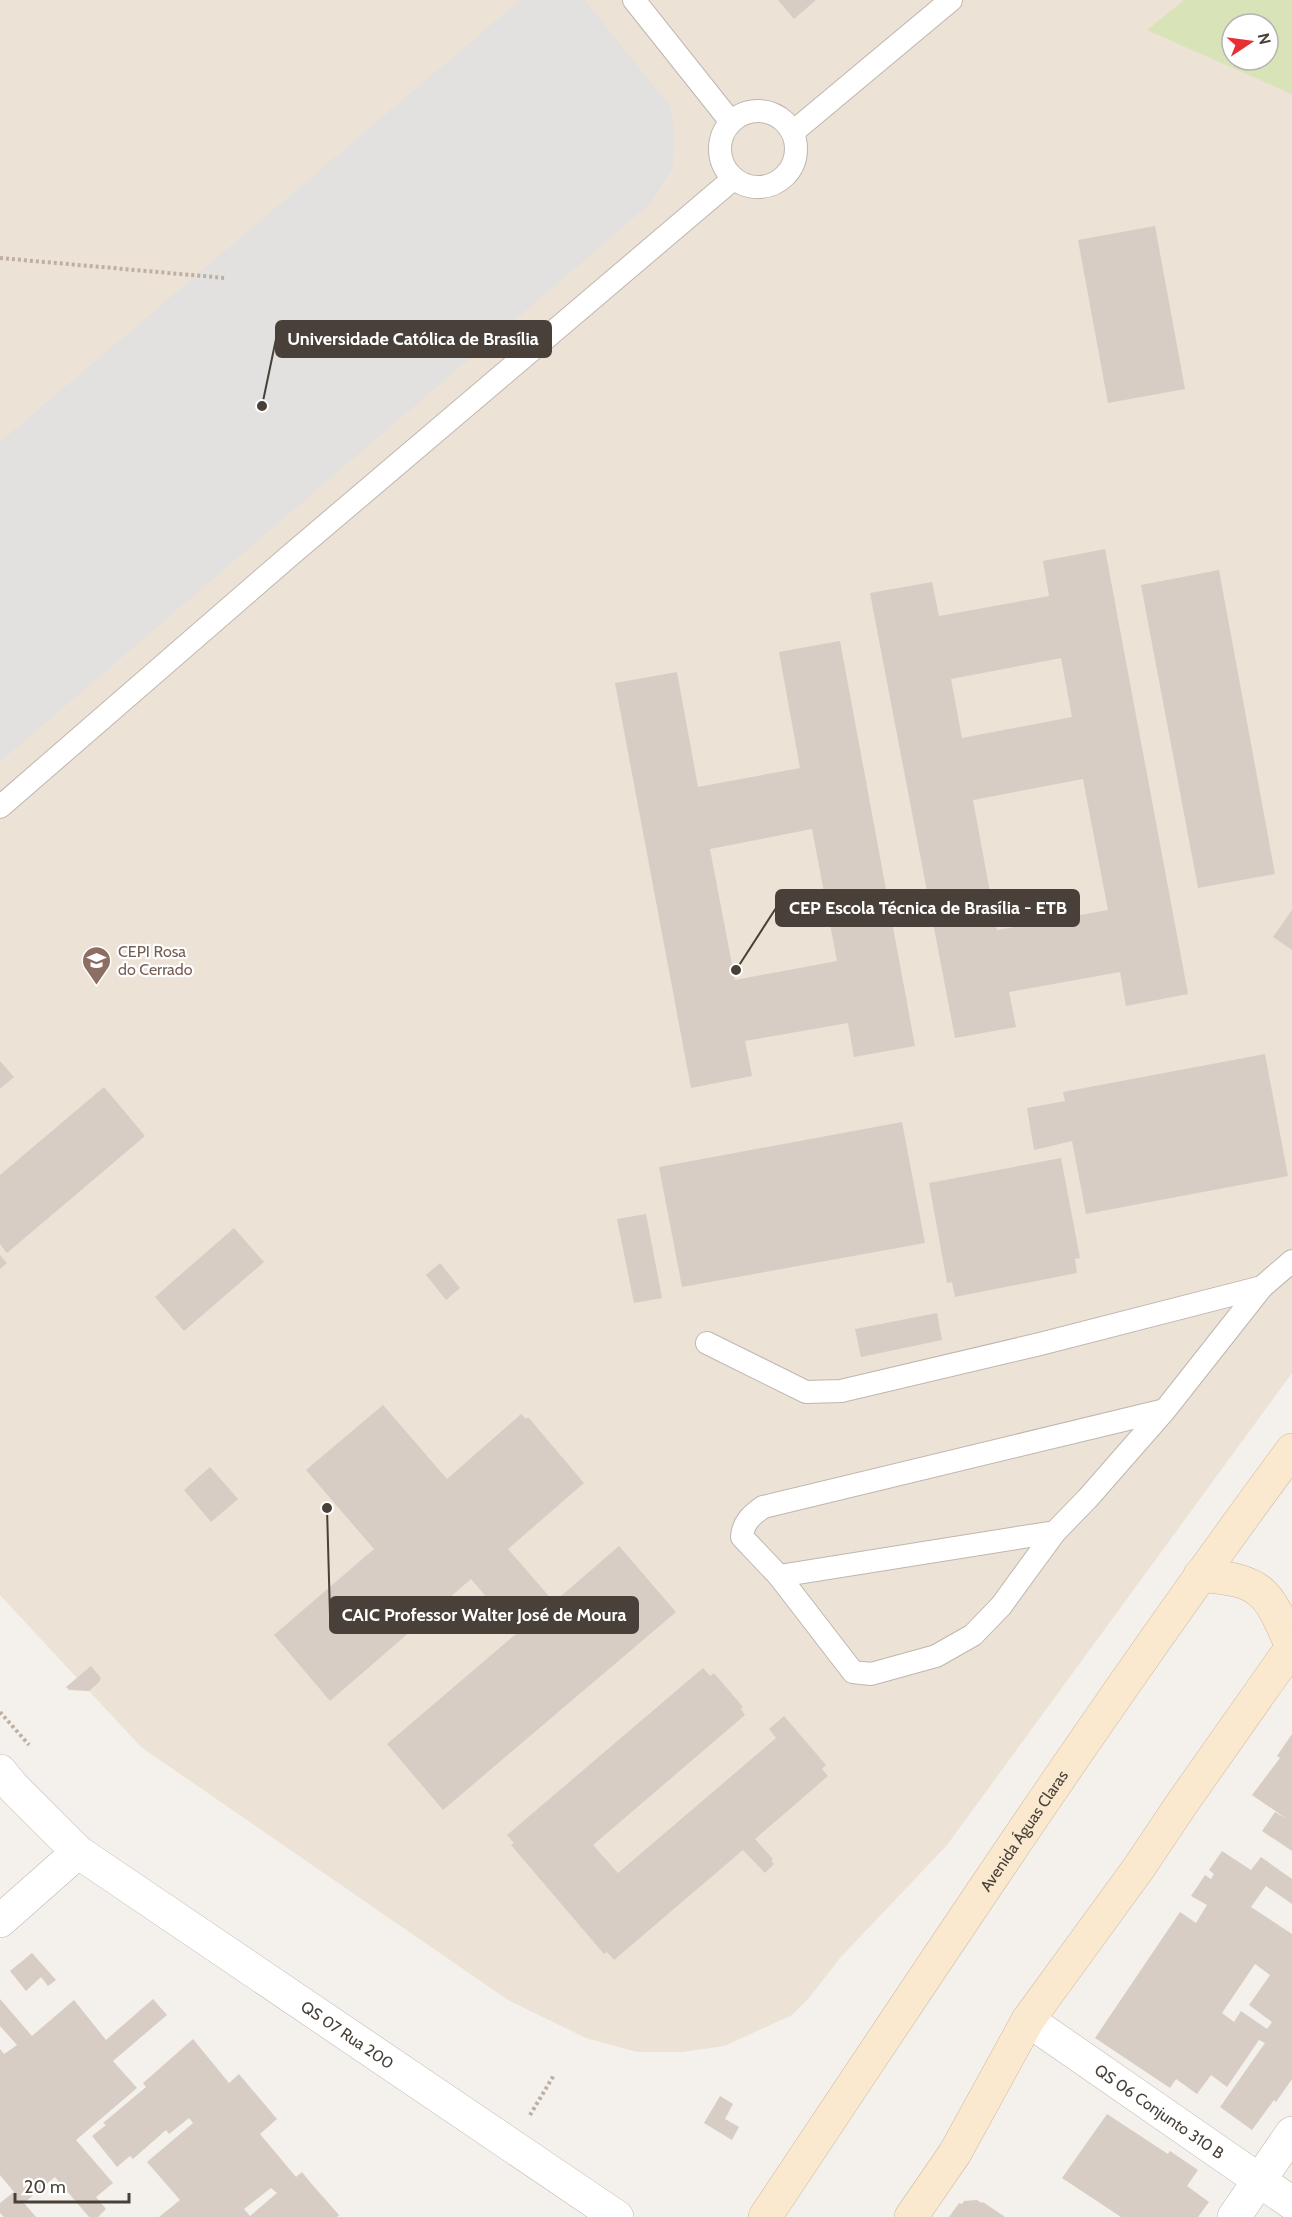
<svg xmlns="http://www.w3.org/2000/svg" width="1292" height="2217" font-family="Cabin,sans-serif">
<rect width="100%" height="100%" fill="#f4f0eb"/>
<path fill="#ece2d6" fill-rule="evenodd" d="M 0,0 L 1292,0 L 1292,1373 L 947,1845 L 840,1958 L 809,1998 L 792,2015 L 724,2046 L 682,2052 L 637,2052 L 586,2038 L 508,2000 L 141,1747 L 0,1595 ZM 1232,24 L 1268,24 L 1268,60 L 1232,60 Z"/>
<path fill="#d8e4b8" fill-rule="evenodd" d="M 1184,0 L 1292,0 L 1292,94 L 1147,30 ZM 1232,24 L 1268,24 L 1268,60 L 1232,60 Z"/>
<path fill="#e3e1df" d="M 520,0 L 585,0 L 670,106 L 674,126 L 673,167 L 651,203 L 0,762 L 0,442 Z"/>
<g fill="#d8cdc4" fill-rule="evenodd">
<path d="M 778,0 L 816,0 L 794,19 Z"/>
<path d="M 1155,226 L 1185,389 L 1108,403 L 1078,240 Z"/>
<path d="M 1105,549 L 1188,994 L 1126,1006 L 1120,972 L 1009,992 L 1016,1027 L 955,1038 L 870,593 L 932,582 L 939,616 L 1049,596 L 1043,561 ZM 1061,658 L 1072,717 L 962,738 L 951,679 ZM 1083,779 L 1108,910 L 997,930 L 973,800 Z"/>
<path d="M 1219,570 L 1275,874 L 1198,888 L 1141,585 Z"/>
<path d="M 840,641 L 915,1046 L 854,1057 L 848,1023 L 745,1041 L 752,1076 L 691,1088 L 615,683 L 677,672 L 698,787 L 800,768 L 779,652 ZM 812,829 L 837,961 L 735,980 L 710,849 Z"/>
<path d="M 1292,910 L 1292,950 L 1273,937 Z"/>
<path d="M 1265,1054 L 1288,1176 L 1086,1214 L 1072,1141 L 1034,1150 L 1027,1108 L 1065,1101 L 1063,1092 Z"/>
<path d="M 0,1061 L 14,1077 L 0,1089 Z"/>
<path d="M 104,1087 L 145,1136 L 7,1253 L 0,1244 L 0,1175 Z"/>
<path d="M 902,1122 L 925,1243 L 682,1287 L 659,1167 Z"/>
<path d="M 1061,1158 L 1080,1258 L 1075,1259 L 1077,1273 L 955,1297 L 952,1282 L 947,1283 L 929,1183 Z"/>
<path d="M 646,1214 L 662,1298 L 634,1303 L 617,1219 Z"/>
<path d="M 234,1228 L 264,1262 L 184,1331 L 155,1297 Z"/>
<path d="M 0,1255 L 7,1263 L 0,1269 Z"/>
<path d="M 440,1263 L 460,1288 L 446,1300 L 426,1275 Z"/>
<path d="M 937,1313 L 942,1340 L 861,1357 L 855,1329 Z"/>
<path d="M 383,1405 L 447,1479 L 521,1414 L 526,1419 L 528,1417 L 584,1483 L 508,1549 L 554,1602 L 619,1546 L 676,1612 L 443,1810 L 387,1744 L 517,1633 L 471,1579 L 330,1701 L 274,1635 L 374,1549 L 306,1470 Z"/>
<path d="M 210,1467 L 238,1499 L 211,1522 L 184,1490 Z"/>
<path d="M 91,1666 L 101,1678 L 99,1682 L 89,1691 L 69,1690 L 66,1687 Z"/>
<path d="M 703,1668 L 710,1676 L 714,1673 L 743,1707 L 741,1709 L 745,1715 L 593,1845 L 618,1873 L 776,1738 L 769,1729 L 784,1716 L 826,1765 L 822,1769 L 828,1776 L 755,1839 L 773,1859 L 771,1860 L 774,1864 L 765,1873 L 743,1850 L 614,1960 L 607,1952 L 604,1954 L 516,1851 L 511,1845 L 514,1843 L 507,1835 Z"/>
<path d="M 1292,1734 L 1292,1851 L 1262,1831 L 1275,1812 L 1287,1819 L 1252,1795 L 1280,1758 L 1277,1756 Z"/>
<path d="M 1222,1851 L 1251,1870 L 1261,1857 L 1292,1879 L 1292,1904 L 1266,1886 L 1251,1907 L 1292,1934 L 1292,2079 L 1276,2102 L 1274,2100 L 1252,2130 L 1220,2107 L 1265,2043 L 1259,2040 L 1227,2087 L 1211,2075 L 1197,2094 L 1176,2079 L 1170,2088 L 1095,2038 L 1180,1912 L 1196,1923 L 1207,1905 L 1191,1896 L 1205,1875 L 1211,1879 L 1214,1874 L 1209,1870 ZM 1255,1964 L 1270,1975 L 1249,2005 L 1272,2022 L 1267,2029 L 1241,2011 L 1234,2022 L 1222,2013 Z"/>
<path d="M 32,1953 L 56,1980 L 48,1986 L 41,1977 L 26,1991 L 10,1971 Z"/>
<path d="M 0,1999 L 32,2036 L 74,2000 L 106,2040 L 153,1999 L 167,2015 L 113,2061 L 137,2088 L 76,2140 L 113,2183 L 96,2197 L 106,2209 L 98,2217 L 89,2217 L 55,2177 L 24,2203 L 36,2217 L 4,2217 L 0,2213 L 0,2203 L 14,2192 L 0,2175 L 0,2049 L 4,2054 L 17,2045 L 0,2026 Z"/>
<path d="M 193,2039 L 229,2083 L 239,2074 L 277,2119 L 260,2134 L 296,2177 L 302,2172 L 310,2182 L 339,2215 L 337,2217 L 159,2217 L 180,2200 L 147,2162 L 193,2123 L 189,2118 L 169,2134 L 166,2130 L 133,2159 L 130,2156 L 117,2167 L 92,2136 L 106,2125 L 103,2123 L 146,2087 L 143,2083 ZM 271,2188 L 277,2193 L 250,2216 L 244,2209 Z"/>
<path d="M 720,2096 L 733,2104 L 725,2119 L 739,2127 L 732,2140 L 704,2123 Z"/>
<path d="M 1107,2114 L 1168,2154 L 1170,2151 L 1198,2170 L 1187,2186 L 1209,2202 L 1198,2217 L 1121,2217 L 1062,2178 Z"/>
<path d="M 977,2200 L 982,2203 L 983,2202 L 1005,2217 L 949,2217 L 959,2203 L 962,2204 L 964,2201 Z"/>
</g>
<g fill="none" stroke-linecap="round" stroke-linejoin="round">
<defs>
<g id="service">
<path d="M 634,0 L 731,122"/>
<circle cx="758" cy="149" r="38"/>
<path d="M 793,132 L 951,0"/>
<path d="M 0,807 L 287,558 L 733,179"/>
<path d="M 707,1343 L 806,1392 L 841,1391 L 1040,1344 L 1262,1287 L 1292,1261"/>
<path d="M 1165,1410 L 763,1507 C 752,1515 743,1522 742,1537 L 779,1576 L 853,1672 L 871,1674 L 936,1656 L 973,1635 L 1001,1606 L 1055,1532 L 1088,1498 L 1165,1410 L 1262,1287"/>
<path d="M 779,1576 L 1055,1532"/>
</g>
<g id="minor">
<path id="s1" d="M 0,1771 L 14,1788 L 78,1852 L 617,2217"/>
<path d="M 0,1921 L 78,1852"/>
<path id="s2" d="M 1028,2020 L 1292,2203"/>
<path d="M 1234,2217 L 1292,2133"/>
</g>
<g id="secondary">
<path d="M 1200,1575 C 1264,1581 1267,1590 1292,1647"/>
<path id="s3" d="M 765,2217 C 937,1959 1107,1700 1292,1450"/>
<path d="M 911,2217 L 955,2153 L 1028,2020 L 1138,1869 L 1183,1802 L 1292,1647"/>
</g>
</defs>
<use href="#service" stroke="#bfb6ae" stroke-width="24"/>
<use href="#minor" stroke="#bfb6ae" stroke-width="34"/>
<use href="#secondary" stroke="#cfba9f" stroke-width="34"/>
<g stroke="#bfafa1" stroke-width="4" stroke-dasharray="3 3" stroke-linecap="butt">
<path d="M 0,258 L 225,278"/>
<path d="M 0,1712 L 29,1745"/>
<path d="M 530,2115 L 554,2075"/>
</g>
<use href="#service" stroke="#fff" stroke-width="22"/>
<use href="#minor" stroke="#fff" stroke-width="33"/>
<use href="#secondary" stroke="#fae8cf" stroke-width="33"/>
</g>
<defs>
<symbol id="school-pin" viewBox="-11 -11 22 30"><path d="M0 17L-7.5 6A9.5 9.5 0 1 1 7.5 6Z" fill="#8d6e63" stroke="#fff"/><path d="M0-5L7-2L0 1L-7-2ZM-4 1L0 2.5L4 1V4Q0 6-4 4Z" fill="#fff"/></symbol>
</defs>
<g fill-rule="evenodd">
<use href="#school-pin" x="80" y="944" width="33" height="45"/>
</g>
<g text-anchor="middle" dominant-baseline="central" stroke-width="4.5" stroke-linejoin="round" paint-order="stroke">
<g font-size="16" fill="#785e54" stroke="#fff" text-anchor="start">
<text x="118" y="951">CEPI Rosa<tspan x="118" dy="18">do Cerrado</tspan></text>
</g>
<g font-size="16" fill="#484039" stroke="#fff">
<text stroke="none"><textPath href="#s3" startOffset="465">Avenida Águas Claras</textPath></text>
<text stroke="none"><textPath href="#s1" startOffset="438">QS 07 Rua 200</textPath></text>
<text stroke="none"><textPath href="#s2" startOffset="160">QS 06 Conjunto 310 B</textPath></text>
</g>
</g>
<path fill="none" stroke="#484039" stroke-width="2" d="M262 406L276 339M736 970L776 908M327 1508L330 1615"/>
<g fill="#484039" stroke="#fff" stroke-width="2">
<circle cx="262" cy="406" r="6"/>
<circle cx="736" cy="970" r="6"/>
<circle cx="327" cy="1508" r="6"/>
</g>
<g fill="#484039" stroke="#484039" stroke-width="2">
<rect x="276" y="321" width="275" height="36" rx="6"/>
<rect x="776" y="890" width="303" height="36" rx="6"/>
<rect x="330" y="1597" width="308" height="36" rx="6"/>
</g>
<g font-size="18" text-anchor="middle" font-weight="bold" fill="#fff">
<text x="413" y="345">Universidade Católica de Brasília</text>
<text x="928" y="914">CEP Escola Técnica de Brasília - ETB</text>
<text x="484" y="1621">CAIC Professor Walter José de Moura</text>
</g>
<g transform="translate(1250 42) rotate(77)"><circle r="28" fill="#ffffff" stroke="#b6b3b0" stroke-width="1.5"/>
<path d="M0-4.5L10 22L0 15L-10 22Z" fill="#e72f35"/>
<text y="-9" font-size="16" font-weight="bold" text-anchor="middle" fill="#484039">N</text>
</g>
<path d="M15 2193v9h114v-9" fill="none" stroke="#484039" stroke-width="3"/>
<text x="24" y="2193" font-size="18" fill="#484039" stroke="#ffffff" stroke-width="4.5" paint-order="stroke">20 m</text>
</svg>
